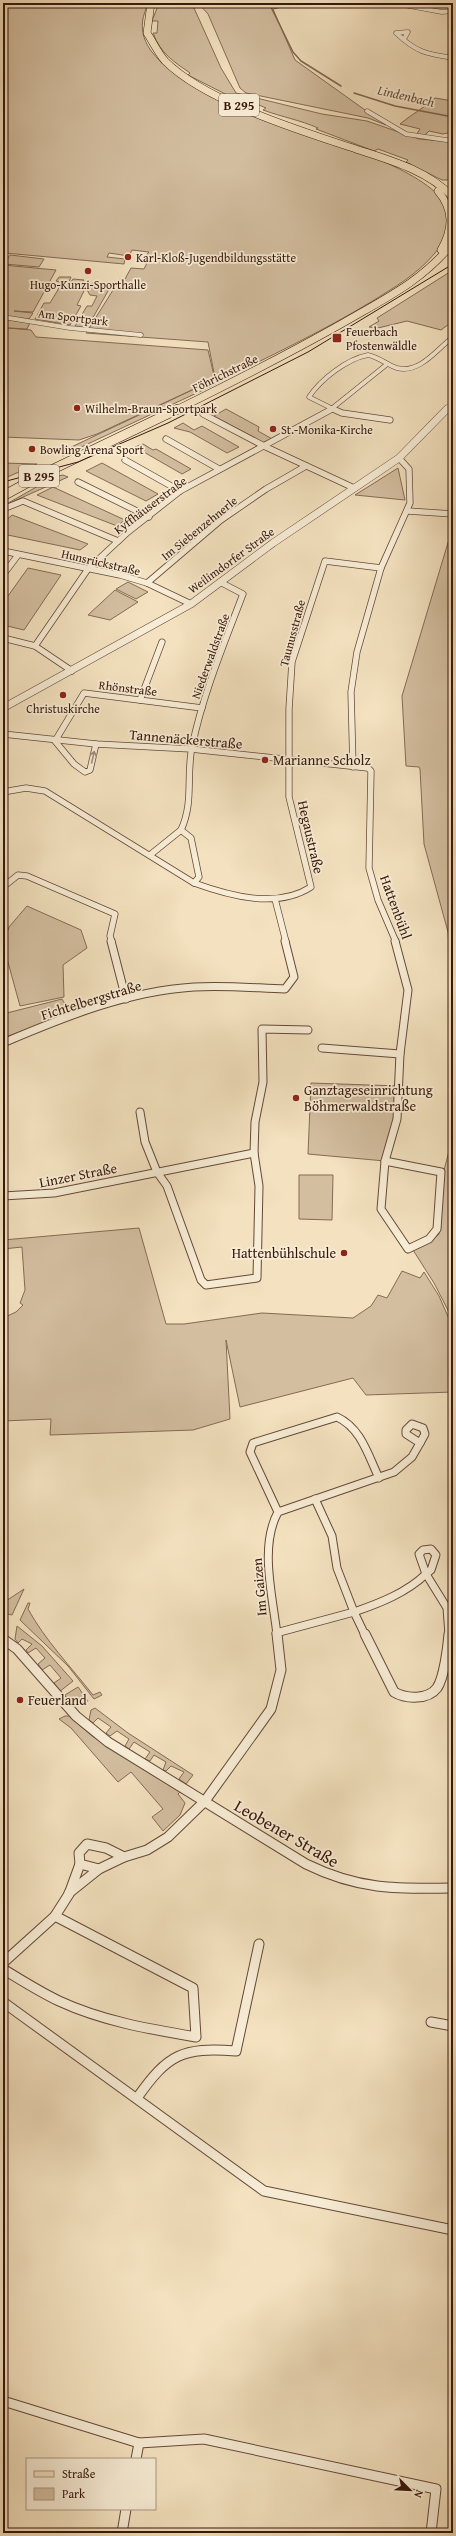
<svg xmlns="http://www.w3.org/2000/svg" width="456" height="2536" font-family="'Gentium Book Plus',serif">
<rect width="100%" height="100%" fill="#f3e1bf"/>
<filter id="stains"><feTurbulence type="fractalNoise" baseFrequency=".005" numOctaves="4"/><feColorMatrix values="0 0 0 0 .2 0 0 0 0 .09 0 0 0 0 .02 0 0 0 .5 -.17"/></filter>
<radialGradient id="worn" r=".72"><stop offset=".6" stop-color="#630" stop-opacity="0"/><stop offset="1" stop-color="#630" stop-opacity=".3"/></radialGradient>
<g fill="#d3bea0" stroke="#856a55">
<path d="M 3,3 L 149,3 C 92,103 416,136 447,208 C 453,221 443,243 435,253 C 418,274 393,288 371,302 C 321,332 268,357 216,383 L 208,342 L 86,333 L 120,279 L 125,279 L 131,268 L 144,269 L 147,263 L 140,262 L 149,252 L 132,250 L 129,256 L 109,253 L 107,257 L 125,259 L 124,264 L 5,253 L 3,256 Z"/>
<path d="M 159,3 L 176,3 L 194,8 L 221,68 L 236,93 L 322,114 L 367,121 L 419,139 L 453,142 L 453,180 L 442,180 L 406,162 L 408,160 L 378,149 L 374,151 L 316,129 L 318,128 C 300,120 282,117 263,110 L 266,108 L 240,97 L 235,99 L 188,75 L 190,73 C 173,61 161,54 153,33 L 157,33 L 158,21 L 152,21 Z"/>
<path d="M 198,3 L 300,3 L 273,9 L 295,60 L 386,125 L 368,118 L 246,93 L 240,88 L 208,14 Z"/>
<path d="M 435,98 L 453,101 L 453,132 L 443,134 L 429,131 L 424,136 L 416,135 L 420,129 L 400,124 C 412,114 424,108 435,98 Z"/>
<path d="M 10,255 L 44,259 L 39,267 L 4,264 Z"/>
<path d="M 3,265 L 56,270 L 33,312 L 14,311 L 33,313 L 29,319 L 3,316 Z"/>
<path d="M 453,270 L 453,321 L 441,330 L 407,321 L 378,328 L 369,327 L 379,321 L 377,318 Z"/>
<path d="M 59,277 L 71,277 L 67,287 L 73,279 L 84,280 L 79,288 L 84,291 L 77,305 L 81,306 L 70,325 L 35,319 L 44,303 L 50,303 L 62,283 L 56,281 Z"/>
<path d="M 96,282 L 112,284 L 87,328 L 75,326 L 87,306 L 92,306 L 97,296 L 90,295 L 87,290 L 90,284 Z"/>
<path d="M 3,319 L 30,323 L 27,329 L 8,328 L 31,330 L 36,337 L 208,350 L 216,384 L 62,456 L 65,450 L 207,383 L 97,434 L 79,440 L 3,437 Z"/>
<path d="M 226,409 L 259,427 L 258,431 L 274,440 L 266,444 L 214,416 Z"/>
<path d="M 183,423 L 194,430 L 202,426 L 239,447 L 227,453 L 190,432 L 174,428 Z"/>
<path d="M 143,444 L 153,450 L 156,449 L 191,469 L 182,474 L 135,447 Z"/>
<path d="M 3,463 L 37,464 L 3,479 Z"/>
<path d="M 102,463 L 158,494 L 146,501 L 86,471 Z"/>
<path d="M 398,468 L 405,500 L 355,495 Z"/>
<path d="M 63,475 L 68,477 L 3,506 L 54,477 Z"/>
<path d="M 53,487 L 125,520 L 117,526 L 37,495 Z"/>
<path d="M 12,515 L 88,544 L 80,550 L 3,534 L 3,523 Z"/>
<path d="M 453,526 L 453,997 L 448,932 L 424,844 L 420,769 L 419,767 L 406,766 L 402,696 Z"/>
<path d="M 28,568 L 61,575 L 24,630 L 3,625 L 3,603 Z"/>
<path d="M 128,582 L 148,592 L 136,599 L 116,589 Z"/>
<path d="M 115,590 L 138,602 L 110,620 L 88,615 Z"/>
<path d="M 27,906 L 81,930 L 87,948 L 63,965 L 64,997 L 20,1006 L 3,944 L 9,927 Z"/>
<path d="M 62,999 L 71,1013 L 3,1038 L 3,1014 Z"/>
<path d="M 311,1083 L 399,1086 L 397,1119 L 385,1161 L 308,1154 Z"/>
<path d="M 453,1136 L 453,1320 L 434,1283 L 413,1250 L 433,1239 L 439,1234 L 443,1174 Z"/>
<path d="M 299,1175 L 333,1175 L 332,1220 L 299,1219 Z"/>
<path d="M 139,1228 L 166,1324 L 184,1324 L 262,1313 L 353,1318 L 371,1306 L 378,1295 L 387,1298 L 402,1271 L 420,1278 L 424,1272 L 439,1296 L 453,1328 L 453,1392 L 366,1395 L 353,1378 L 240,1407 L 226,1340 L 230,1419 L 193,1430 L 50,1435 L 51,1419 L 3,1421 L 3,1318 L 16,1312 L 23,1305 L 20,1303 L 25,1290 L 22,1247 L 3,1249 L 3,1240 Z"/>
<path d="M 24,1589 L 12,1615 L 3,1613 L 3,1603 Z"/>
<path d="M 28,1603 L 30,1603 L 28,1609 C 45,1640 71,1667 93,1695 L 100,1692 L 102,1695 L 94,1699 L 68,1666 L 20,1620 Z"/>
<path d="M 17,1626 L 42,1646 L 73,1681 L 59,1692 L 54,1683 L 61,1678 L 50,1665 L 42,1670 L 38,1664 L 45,1658 L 36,1648 L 28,1653 L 26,1650 L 32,1644 L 22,1639 L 18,1643 L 15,1639 Z"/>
<path d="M 78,1687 L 88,1701 C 80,1705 73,1704 66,1700 L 65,1695 Z"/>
<path d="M 95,1708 L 128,1733 L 193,1775 L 186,1784 L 179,1779 L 184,1772 L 171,1766 L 166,1771 L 163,1770 L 166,1762 L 154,1755 L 150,1761 L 145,1759 L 150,1752 L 134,1742 L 129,1749 L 125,1746 L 129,1739 L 117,1731 L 110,1736 L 106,1733 L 111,1727 L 98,1718 L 93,1723 L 89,1720 L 91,1710 Z"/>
<path d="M 65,1716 L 69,1716 L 92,1736 L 180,1792 L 178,1794 L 185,1803 L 180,1815 L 163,1831 L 152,1817 L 163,1809 L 131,1772 L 118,1782 L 71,1728 L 59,1719 Z"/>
</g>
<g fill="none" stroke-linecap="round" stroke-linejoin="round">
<g stroke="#816651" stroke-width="1.5">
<path d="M 269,3 L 293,52 L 301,61 L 341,86"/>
<path d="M 354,93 L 395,106 L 453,117"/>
</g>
<defs>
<g id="minor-far3">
<path d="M 393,3 L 442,12 L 453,11"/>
<path d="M 404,39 L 408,32 L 396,33 C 416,52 426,54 453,58"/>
<path d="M 367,111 L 406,134 L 453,141"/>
<path d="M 3,317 L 70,328 L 141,335"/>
<path d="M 330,410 L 386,365"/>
<path d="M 335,410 L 309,397 C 321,379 347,359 368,355 C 379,357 387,365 397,368 C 420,374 437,349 453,337"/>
</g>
<g id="minor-far2">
<path d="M 333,409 L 342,413 L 390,420"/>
<path d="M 203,414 L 266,447 L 354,488"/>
<path d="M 166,439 L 219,469"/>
<path d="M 125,460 L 180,491"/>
<path d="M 78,482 L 149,517"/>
<path d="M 3,509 L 23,501 L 118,541"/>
<path d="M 408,511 L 453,514"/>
<path d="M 3,551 L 120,575 L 147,583 L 191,604"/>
<path d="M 3,575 L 18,555"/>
<path d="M 147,583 L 221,520 L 266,489 L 306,466"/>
<path d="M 3,638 L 35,646 L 72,671"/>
<path d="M 35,646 L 88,569 L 128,532 L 180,491 L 332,409"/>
<path d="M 140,700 L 162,642"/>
<path d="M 3,734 L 96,744 L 191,749 L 368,768 L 371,771 L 369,868 L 378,900 L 396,942"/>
<path d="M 96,744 L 90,770 L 85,772 L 74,764 L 55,741 L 84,693 L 202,708"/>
<path d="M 353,767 L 351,692 L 357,652 L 381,568 L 410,503 L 409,469 L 399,458"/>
<path d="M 3,792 L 26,788 L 45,791 L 194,883 C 230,896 277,909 311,887 L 289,797 L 289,709 L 292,662 L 325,561 L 381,568"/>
<path d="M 150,855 L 181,830"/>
<path d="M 194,883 L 199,877 L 191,838 L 181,830 C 194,802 186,776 192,747 C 203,694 224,644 243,594 L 222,583"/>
<path d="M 3,887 L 18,875 L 27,876 L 115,914 L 110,936 L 112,942"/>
<path d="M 275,899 L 286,942"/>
</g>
<g id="minor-far1">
<path d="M 111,941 L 126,999"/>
<path d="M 3,1043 C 64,1017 128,991 194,987 C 224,985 255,988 285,989 L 294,977 L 285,941"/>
<path d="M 322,1048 L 400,1054"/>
<path d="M 140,1112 L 145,1142 L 157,1172 L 167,1186 L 201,1280 L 206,1285 L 257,1278 L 259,1186 L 254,1153 L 255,1122 L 263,1082 L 262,1029 L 308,1030"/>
<path d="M 385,1161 L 441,1172 L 437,1229 L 429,1239 L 408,1249 L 381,1209 Z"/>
<path d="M 385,1161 L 397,1119 L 400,1054 L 408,990 L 395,941"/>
<path d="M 3,1196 L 54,1193 L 254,1153"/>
<path d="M 412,1424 L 423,1428 L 425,1434 L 420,1443 L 406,1434 L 406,1430 Z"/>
<path d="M 315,1499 L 332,1536 L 337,1568 L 354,1612"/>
<path d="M 278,1512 L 250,1452 L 253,1443 L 337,1417 C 361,1428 368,1455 379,1478"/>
<path d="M 431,1549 L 436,1555 L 431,1570 L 426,1574 L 419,1554 L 423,1550 Z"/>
<path d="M 426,1574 L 447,1608 L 449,1635"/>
<path d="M 354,1612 L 365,1635"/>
<path d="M 354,1612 C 380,1603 406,1593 426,1574"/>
<path d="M 276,1633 L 354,1612"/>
<path d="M 277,1635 C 273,1597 259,1547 278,1512 L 394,1472 L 412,1457 L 420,1443"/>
</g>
<g id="minor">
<path d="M 365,1634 L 394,1692 C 406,1699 428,1700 437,1688 C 444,1678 448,1647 449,1634"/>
<path d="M 3,1639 L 17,1649 L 76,1716 L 108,1742 L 306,1864 C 359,1890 396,1889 453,1888"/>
<path d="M 87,1844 L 106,1848 L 124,1857 L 99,1869 L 80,1864 L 79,1853 Z"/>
<path d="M 124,1857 L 147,1850 L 168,1837 L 205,1801 L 271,1709 L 281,1670 L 277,1634"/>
<path d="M 69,1893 L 99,1869"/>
<path d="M 3,1963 L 55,1916 L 69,1894 L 80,1864"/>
<path d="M 3,1969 C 21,1980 40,1992 59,2001 C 102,2021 149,2029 196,2037 L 193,1988 L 55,1916"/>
<path d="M 3,2002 L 264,2191 L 453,2230"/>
<path d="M 431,2022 L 453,2026"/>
<path d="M 137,2098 C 168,2054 182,2047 236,2051 L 259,1944"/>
<path d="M 3,2401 L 139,2443 L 136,2459"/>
<path d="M 139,2443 L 204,2439 L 436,2489 L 431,2533"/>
<path d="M 122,2533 L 126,2509"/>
</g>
<path id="tertiary-far1" d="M 446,410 L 453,403"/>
<path id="tertiary" d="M 3,708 L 191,604 L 273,543 L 399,458 L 447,409"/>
<g id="primary-far1">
<path d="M 151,3 L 147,33 C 153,42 158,53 165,61 C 206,102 304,132 359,150 C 393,161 428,171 453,197"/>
<path d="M 438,191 C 454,210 453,229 441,250"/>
<path d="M 176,410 C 233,382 288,354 343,323 C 386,298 421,282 453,243"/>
</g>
<path id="primary" d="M 3,496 L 45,473 L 178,409"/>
</defs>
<use href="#minor-far3" stroke="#664937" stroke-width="5"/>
<use href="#minor-far2" stroke="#664937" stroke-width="7"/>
<use href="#minor-far1" stroke="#664937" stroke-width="9"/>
<use href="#minor" stroke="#664937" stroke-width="11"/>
<use href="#tertiary-far1" stroke="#664937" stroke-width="6"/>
<use href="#tertiary" stroke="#664937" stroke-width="8"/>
<use href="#primary-far1" stroke="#37160a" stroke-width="8"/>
<use href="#primary" stroke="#37160a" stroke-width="10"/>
<use href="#minor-far3" stroke="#f7ecd5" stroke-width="4"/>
<use href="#minor-far2" stroke="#f7ecd5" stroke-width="5.5"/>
<use href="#minor-far1" stroke="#f7ecd5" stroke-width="7"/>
<use href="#minor" stroke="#f7ecd5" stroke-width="9"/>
<use href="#tertiary-far1" stroke="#f7ecd5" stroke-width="5.5"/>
<use href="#tertiary" stroke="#f7ecd5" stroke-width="7"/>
<use href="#primary-far1" stroke="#f3e1bf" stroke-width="7"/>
<use href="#primary" stroke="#f3e1bf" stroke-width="9"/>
<path stroke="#37160a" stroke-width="1" d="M 3,482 L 78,462 L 168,423 L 308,352 L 453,264"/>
</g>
<defs><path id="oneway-shaft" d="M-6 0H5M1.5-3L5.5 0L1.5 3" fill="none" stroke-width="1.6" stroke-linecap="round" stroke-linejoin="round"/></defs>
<use stroke="#a18c7a" href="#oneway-shaft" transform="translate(93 757) rotate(-77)"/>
<g fill="#8f2418" stroke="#f7ecd5" stroke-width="1.5">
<circle cx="128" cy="257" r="4"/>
<circle cx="88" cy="271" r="4"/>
<rect x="332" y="333" width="10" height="10" rx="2"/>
<circle cx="77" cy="408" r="4"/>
<circle cx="273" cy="429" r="4"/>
<circle cx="32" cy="449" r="4"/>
<circle cx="63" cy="695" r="4"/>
<circle cx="265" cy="760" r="4"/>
<circle cx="296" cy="1098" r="4"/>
<circle cx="344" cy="1253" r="4"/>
<circle cx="20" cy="1700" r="4"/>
</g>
<g text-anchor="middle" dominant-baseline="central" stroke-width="3.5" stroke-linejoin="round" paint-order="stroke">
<g font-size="12" fill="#37160a" stroke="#f7ecd5" text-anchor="start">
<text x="136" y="257">Karl-Kloß-Jugendbildungsstätte</text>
<text x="88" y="284" text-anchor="middle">Hugo-Kunzi-Sporthalle</text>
<text x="346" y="331">Feuerbach<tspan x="346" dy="14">Pfostenwäldle</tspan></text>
<text x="85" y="408">Wilhelm-Braun-Sportpark</text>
<text x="281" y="429">St.-Monika-Kirche</text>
<text x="40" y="449">Bowling Arena Sport</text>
<text x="63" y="708" text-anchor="middle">Christuskirche</text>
</g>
<g font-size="12" fill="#37160a" stroke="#f7ecd5">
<text transform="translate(73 317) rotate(7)">Am Sportpark</text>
<text transform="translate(225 373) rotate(-26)">Föhrichstraße</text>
<text transform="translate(150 505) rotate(-37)">Kyffhäuserstraße</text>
<text transform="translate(199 528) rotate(-39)">Im Siebenzehnerle</text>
<text transform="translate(231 560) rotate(-36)">Weilimdorfer Straße</text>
<text transform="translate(101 562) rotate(13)">Hunsrückstraße</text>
<text transform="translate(292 633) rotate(-75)">Taunusstraße</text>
<text transform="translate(210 656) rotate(-70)">Niederwaldstraße</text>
<text transform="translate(128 688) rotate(7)">Rhönstraße</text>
</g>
<g font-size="13" font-style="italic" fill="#694c3a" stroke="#f7ecd5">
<text transform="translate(406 96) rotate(13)">Lindenbach</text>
</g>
<g fill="#f7ecd5" stroke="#715647" stroke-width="1">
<rect x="219" y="94" width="40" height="22" rx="3"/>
<rect x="19" y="465" width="40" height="22" rx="3"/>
</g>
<g font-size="13" font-weight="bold" fill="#37160a">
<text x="239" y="105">B 295</text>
<text x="39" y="476">B 295</text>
</g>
<g font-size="14" fill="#37160a" stroke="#f7ecd5">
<text transform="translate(186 739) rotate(5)">Tannenäckerstraße</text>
<text transform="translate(311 837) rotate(77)">Hegaustraße</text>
<text transform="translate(396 907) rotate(70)">Hattenbühl</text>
<text transform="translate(91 1000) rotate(-17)">Fichtelbergstraße</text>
<text transform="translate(78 1175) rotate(-11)">Linzer Straße</text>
<text transform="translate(259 1587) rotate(-95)">Im Gaizen</text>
</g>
<g font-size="14" fill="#37160a" stroke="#f7ecd5" text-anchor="start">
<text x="273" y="760">Marianne Scholz</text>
<text x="304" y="1090">Ganztageseinrichtung<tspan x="304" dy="16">Böhmerwaldstraße</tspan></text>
<text x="336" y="1253" text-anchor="end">Hattenbühlschule</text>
<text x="28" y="1700">Feuerland</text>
</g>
<g font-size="17" fill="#37160a" stroke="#f7ecd5">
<text transform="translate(287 1833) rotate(30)">Leobener Straße</text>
</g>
</g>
<rect width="456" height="2536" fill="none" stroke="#f3e1bf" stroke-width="16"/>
<rect x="4" y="4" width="448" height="2528" fill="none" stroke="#37160a" stroke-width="2"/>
<rect x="8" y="8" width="440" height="2520" fill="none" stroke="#37160a"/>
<rect x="26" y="2458" width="130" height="52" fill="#f7ecd5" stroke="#aa9684"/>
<rect x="34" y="2471" width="20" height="6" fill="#f3e1bf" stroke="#aa9684"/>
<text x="62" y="2478" font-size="12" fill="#37160a">Straße</text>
<rect x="34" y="2488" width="20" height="12" fill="#d3bea0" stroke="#aa9684"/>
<text x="62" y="2498" font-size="12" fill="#37160a">Park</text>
<g transform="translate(410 2490) rotate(114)" stroke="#f7ecd5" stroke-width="3" paint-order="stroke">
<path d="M0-3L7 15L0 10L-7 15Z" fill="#37160a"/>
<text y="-6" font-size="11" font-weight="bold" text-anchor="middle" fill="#37160a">N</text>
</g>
<rect width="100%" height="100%" filter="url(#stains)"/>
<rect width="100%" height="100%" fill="url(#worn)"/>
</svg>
